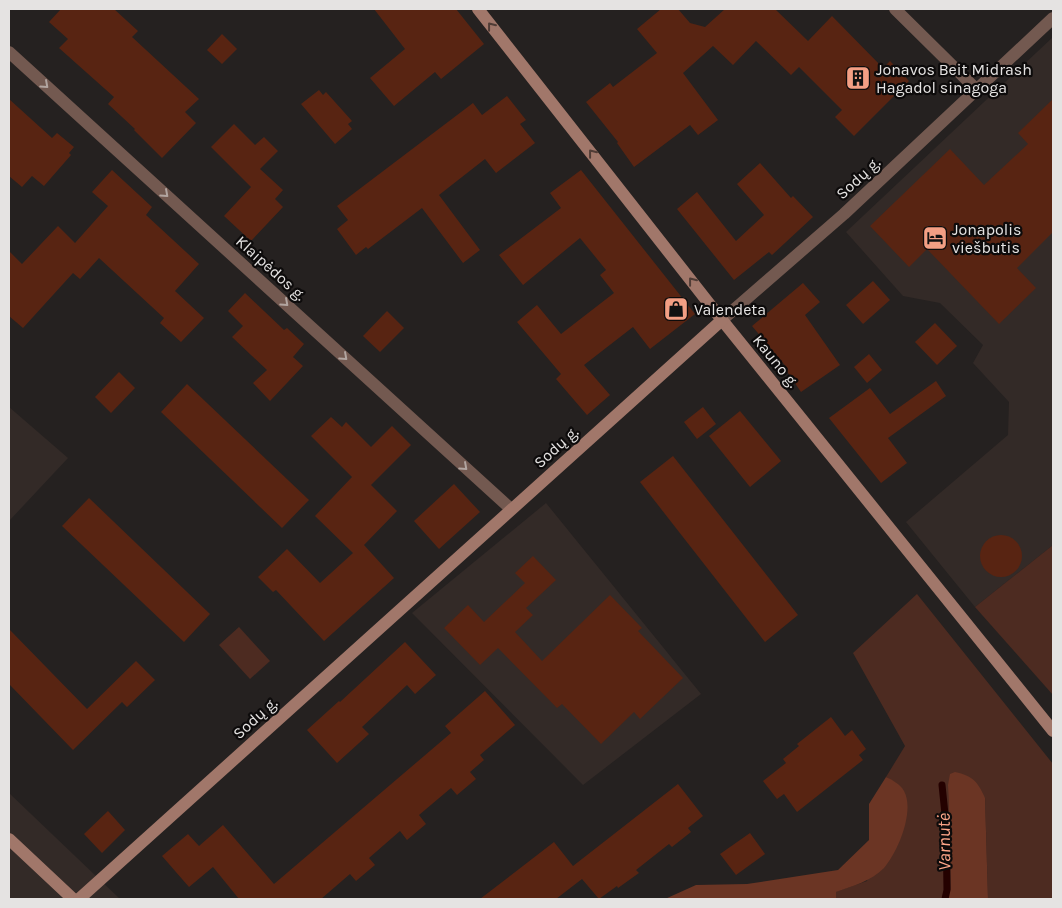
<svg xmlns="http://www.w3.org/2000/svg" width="1062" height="908" font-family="Karla,sans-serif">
<rect width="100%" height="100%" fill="#252120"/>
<g fill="#332a27">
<path d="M 1053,37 L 1053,545 L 975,607 L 906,522 L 1008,435 L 1009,402 L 973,363 L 983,345 L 940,303 L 903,296 L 846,232 Z"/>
<path d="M 9,407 L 68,458 L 9,521 Z"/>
<path d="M 546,503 L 701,694 L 583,785 L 412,613 Z"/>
<path d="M 9,793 L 120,899 L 9,899 Z"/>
</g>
<g fill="#4d2b21">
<path d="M 1053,545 L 1053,695 L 975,607 Z"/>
<path d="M 917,594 L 1053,764 L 1053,899 L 988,899 L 985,798 L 948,785 L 951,889 L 943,899 L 836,899 L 835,892 L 867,881 L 896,783 L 886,777 L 905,746 L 853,653 Z"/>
<path d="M 239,627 L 270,661 L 250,679 L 219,645 Z"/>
</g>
<g fill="#6b3524">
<path d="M 955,772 C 973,776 978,782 985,798 L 988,899 L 943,899 L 951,889 L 948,785 L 950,774 Z"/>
<path d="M 886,777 C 893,780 901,785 904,791 C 915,811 898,852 884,868 C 871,881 853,886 836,892 L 836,899 L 665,899 L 696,885 L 747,884 L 838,870 L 869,840 L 869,804 Z"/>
</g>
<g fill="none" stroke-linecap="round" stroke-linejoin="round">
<path stroke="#240100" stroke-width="7" d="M 942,785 L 946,824 L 947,890 L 945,899"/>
</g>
<g fill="#582412">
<path d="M 61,9 L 114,9 L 138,31 L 132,37 L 199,99 L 185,112 L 196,123 L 162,158 L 134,130 L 135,129 L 108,104 L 114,97 L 59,48 L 68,39 L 49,22 Z"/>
<path d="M 374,9 L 456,9 L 484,44 L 441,79 L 435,72 L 394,106 L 370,78 L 405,49 Z"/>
<path d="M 661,9 L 678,9 L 690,23 L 705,27 L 725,9 L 775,9 L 808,41 L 832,16 L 883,68 L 890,61 L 909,81 L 854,136 L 835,117 L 842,110 L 799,67 L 791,75 L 756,41 L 733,65 L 713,46 L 683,73 L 718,120 L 698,135 L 690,125 L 634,167 L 617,143 L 618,142 L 586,102 L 610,83 L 613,87 L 657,53 L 637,29 Z"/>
<path d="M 222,34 L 237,49 L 222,64 L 207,50 Z"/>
<path d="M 319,90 L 323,95 L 326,92 L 352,121 L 348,124 L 352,129 L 335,144 L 301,104 Z"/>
<path d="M 507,96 L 526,120 L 520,124 L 535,143 L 496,173 L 485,159 L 439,195 L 480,250 L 463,263 L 422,208 L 368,249 L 366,247 L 356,255 L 337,229 L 348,220 L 337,206 L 473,103 L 482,115 Z"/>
<path d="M 9,99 L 52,138 L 57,133 L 74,147 L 69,153 L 71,155 L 44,186 L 32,176 L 22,187 L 9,176 Z"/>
<path d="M 1053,99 L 1053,232 L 1017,268 L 1036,288 L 999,324 L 927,249 L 909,267 L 870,226 L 950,149 L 984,185 L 1028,144 L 1018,133 Z"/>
<path d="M 234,124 L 255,145 L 264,137 L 278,151 L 260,169 L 283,190 L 275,199 L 283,207 L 251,241 L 224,216 L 251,187 L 211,147 Z"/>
<path d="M 760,163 L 791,198 L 793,196 L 813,217 L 772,255 L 769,252 L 734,280 L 677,209 L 697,192 L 736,241 L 764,215 L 737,184 Z"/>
<path d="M 112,170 L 152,207 L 146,215 L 199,264 L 175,291 L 204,318 L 181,342 L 160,323 L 164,318 L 99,258 L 80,279 L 73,273 L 23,328 L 9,316 L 9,251 L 22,264 L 58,226 L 75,243 L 108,206 L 92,192 Z"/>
<path d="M 581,170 L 695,314 L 650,349 L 633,327 L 584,365 L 610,395 L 587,415 L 556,379 L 561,374 L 517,322 L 537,305 L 561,334 L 614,293 L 600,275 L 606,270 L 580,238 L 523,285 L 499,255 L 561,208 L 550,193 Z"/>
<path d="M 873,281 L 890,300 L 863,324 L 846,305 Z"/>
<path d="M 803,283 L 820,302 L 805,315 L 840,365 L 801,392 L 786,370 L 788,369 L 752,326 Z"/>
<path d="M 245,293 L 284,330 L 287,328 L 304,344 L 293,357 L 303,366 L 270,401 L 253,383 L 267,370 L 232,337 L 243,326 L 228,311 Z"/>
<path d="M 387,311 L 404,328 L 380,352 L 363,336 Z"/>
<path d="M 935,323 L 957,346 L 937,365 L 915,342 Z"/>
<path d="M 869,354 L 882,370 L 867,383 L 854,367 Z"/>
<path d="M 119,372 L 135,388 L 111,413 L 95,397 Z"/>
<path d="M 936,381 L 946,396 L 888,438 L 907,463 L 881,483 L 829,418 L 870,388 L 890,414 Z"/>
<path d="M 187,384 L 309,500 L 282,528 L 161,412 Z"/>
<path d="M 703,407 L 716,424 L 697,439 L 684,422 Z"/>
<path d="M 740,411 L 781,461 L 750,487 L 709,436 Z"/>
<path d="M 331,417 L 342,427 L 346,422 L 371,447 L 392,426 L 411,445 L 371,485 L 397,511 L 364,545 L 394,578 L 324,641 L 276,590 L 273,592 L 258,577 L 287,549 L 320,583 L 353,553 L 315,516 L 352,477 L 311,436 Z"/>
<path d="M 673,456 L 798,615 L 765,642 L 640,482 Z"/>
<path d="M 454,484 L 480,512 L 439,549 L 414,521 Z"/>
<path d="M 89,498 L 210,614 L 184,642 L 62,526 Z"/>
<circle cx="1001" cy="556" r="21"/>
<path d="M 533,556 L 556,580 L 526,608 L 533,615 L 515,632 L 542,661 L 610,595 L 642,628 L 638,631 L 683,678 L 640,719 L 634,712 L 601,744 L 562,704 L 557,708 L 498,648 L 480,665 L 444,628 L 468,605 L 484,622 L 525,583 L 515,573 Z"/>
<path d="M 9,629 L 87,709 L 136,661 L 155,680 L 127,707 L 122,702 L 73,750 L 9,684 Z"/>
<path d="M 405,642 L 436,675 L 415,694 L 407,685 L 362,727 L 369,734 L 337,763 L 307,730 L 339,701 L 340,702 Z"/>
<path d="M 485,691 L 515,725 L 480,755 L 484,760 L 470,772 L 476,779 L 457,795 L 451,788 L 419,815 L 426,824 L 407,840 L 400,831 L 369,858 L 375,865 L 356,881 L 350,874 L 321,899 L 239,899 L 213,867 L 189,887 L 162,856 L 188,834 L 199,846 L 223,825 L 274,884 L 451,733 L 445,726 Z"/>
<path d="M 831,717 L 845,736 L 852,730 L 866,749 L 859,755 L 863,760 L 797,812 L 784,794 L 777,799 L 763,781 L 786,763 L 783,759 L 799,746 L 797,744 Z"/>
<path d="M 678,784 L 703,816 L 688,828 L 691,832 L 672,847 L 669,844 L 636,870 L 639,873 L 618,888 L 617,886 L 599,899 L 582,879 L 556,899 L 480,899 L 554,842 L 573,866 Z"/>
<path d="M 108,811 L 125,830 L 102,853 L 84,834 Z"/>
<path d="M 750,833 L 765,854 L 736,875 L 720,854 Z"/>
</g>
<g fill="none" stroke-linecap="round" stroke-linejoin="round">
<g stroke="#735950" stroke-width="12">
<path d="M 895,9 L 976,89"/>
<path d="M 9,52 L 511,509"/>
<path d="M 722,320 L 844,214 L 1053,18"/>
</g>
<g stroke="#a1776a" stroke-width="12">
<path d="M 478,9 L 722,320 L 1053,731"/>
<path d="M 9,839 L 73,899"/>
<path d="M 79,899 L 722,320"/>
</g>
</g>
<defs><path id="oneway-chevron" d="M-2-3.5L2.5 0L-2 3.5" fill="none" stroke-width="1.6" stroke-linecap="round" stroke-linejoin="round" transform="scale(1.25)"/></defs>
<g stroke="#503c36">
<use href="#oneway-chevron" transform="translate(491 26) rotate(-128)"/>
<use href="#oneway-chevron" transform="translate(592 153) rotate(-128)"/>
<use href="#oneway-chevron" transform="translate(692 281) rotate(-128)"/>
</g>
<g stroke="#b2a5a0">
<use href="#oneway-chevron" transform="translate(45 85) rotate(42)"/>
<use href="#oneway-chevron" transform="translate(165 194) rotate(42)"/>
<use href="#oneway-chevron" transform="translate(285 303) rotate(42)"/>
<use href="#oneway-chevron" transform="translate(344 357) rotate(42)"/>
<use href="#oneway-chevron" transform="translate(464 467) rotate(42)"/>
</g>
<defs>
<symbol id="building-square" viewBox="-11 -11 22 22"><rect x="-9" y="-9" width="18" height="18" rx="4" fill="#f39f84" stroke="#0d0b0b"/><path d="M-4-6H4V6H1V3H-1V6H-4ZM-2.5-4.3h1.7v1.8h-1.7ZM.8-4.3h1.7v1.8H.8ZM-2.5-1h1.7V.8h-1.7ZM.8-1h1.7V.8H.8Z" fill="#111"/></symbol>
<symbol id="hotel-square" viewBox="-11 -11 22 22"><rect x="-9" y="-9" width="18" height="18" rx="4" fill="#f39f84" stroke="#0d0b0b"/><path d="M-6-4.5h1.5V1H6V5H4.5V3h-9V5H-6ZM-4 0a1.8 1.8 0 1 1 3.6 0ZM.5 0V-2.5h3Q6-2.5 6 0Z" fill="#111"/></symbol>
<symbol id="shop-square" viewBox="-11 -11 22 22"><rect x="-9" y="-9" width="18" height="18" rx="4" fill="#f39f84" stroke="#0d0b0b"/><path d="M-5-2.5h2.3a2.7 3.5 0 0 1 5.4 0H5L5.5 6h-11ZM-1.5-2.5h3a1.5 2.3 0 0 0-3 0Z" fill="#111"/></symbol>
</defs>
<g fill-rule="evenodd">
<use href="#building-square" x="844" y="64" width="28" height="28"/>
<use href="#hotel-square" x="921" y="224" width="28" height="28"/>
<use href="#shop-square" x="662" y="295" width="28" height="28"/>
</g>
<g text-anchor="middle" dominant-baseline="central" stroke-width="4.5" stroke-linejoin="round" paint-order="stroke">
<g font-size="16" fill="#e5e3e2" stroke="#0d0b0b" text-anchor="start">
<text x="876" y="69">Jonavos Beit Midrash<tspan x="876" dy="18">Hagadol sinagoga</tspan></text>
<text x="952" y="229">Jonapolis<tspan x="952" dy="18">viešbutis</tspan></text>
<text x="694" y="309">Valendeta</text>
</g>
<g font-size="16" fill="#e5e3e2" stroke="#0d0b0b">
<text transform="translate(858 178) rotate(-43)">Sodų g.</text>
<text transform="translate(271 268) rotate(42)">Klaipėdos g.</text>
<text transform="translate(776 361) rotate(51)">Kauno g.</text>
<text transform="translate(556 447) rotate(-42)">Sodų g.</text>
<text transform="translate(255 718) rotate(-42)">Sodų g.</text>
</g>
<g font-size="18" font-style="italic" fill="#ffa78a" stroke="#0d0b0b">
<text transform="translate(944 842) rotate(-91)">Varnutė</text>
</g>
</g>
<rect width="1062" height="908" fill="none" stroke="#e5e3e2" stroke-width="20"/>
</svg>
